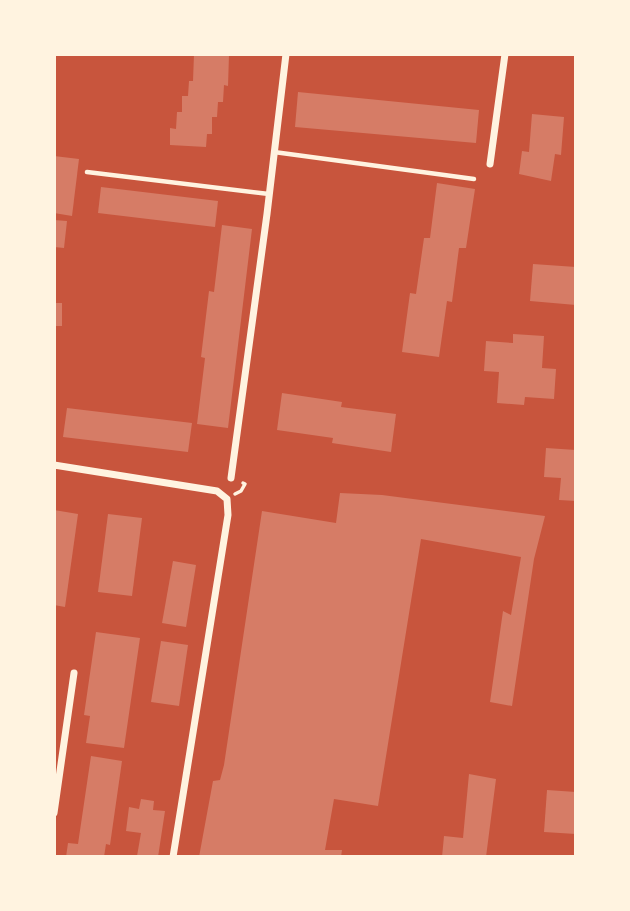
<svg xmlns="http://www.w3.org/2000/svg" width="630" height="911" font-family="'Titillium Web',sans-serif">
<rect width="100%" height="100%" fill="#c8553d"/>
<g fill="#d67c66">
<path d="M 194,54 L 229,55 L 228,86 L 224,85 L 223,102 L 218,102 L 217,117 L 212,117 L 212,134 L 207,134 L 206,147 L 170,145 L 170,128 L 176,129 L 177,112 L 182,112 L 182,96 L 188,96 L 189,81 L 193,81 Z"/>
<path d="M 298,92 L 479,110 L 476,143 L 295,127 Z"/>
<path d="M 532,114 L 564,117 L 561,155 L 555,154 L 551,181 L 519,174 L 522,151 L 529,152 Z"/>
<path d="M 54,156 L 79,159 L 72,216 L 54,213 Z"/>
<path d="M 437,183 L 475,189 L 466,248 L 459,248 L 452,302 L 447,301 L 439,357 L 402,352 L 410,293 L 416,294 L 424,238 L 430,238 Z"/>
<path d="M 101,187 L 218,201 L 215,227 L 98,213 Z"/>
<path d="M 54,220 L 67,221 L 64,248 L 54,247 Z"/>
<path d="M 222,225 L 252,229 L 228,428 L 197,424 L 205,358 L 201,357 L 209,291 L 214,292 Z"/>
<path d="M 533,264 L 576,267 L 576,305 L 530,301 Z"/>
<rect x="54" y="303" width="8" height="23"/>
<path d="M 513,334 L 544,336 L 542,368 L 556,369 L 554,399 L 525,397 L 524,405 L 497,403 L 499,372 L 484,371 L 486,341 L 513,343 Z"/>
<path d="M 282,393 L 342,402 L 341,407 L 396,414 L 391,452 L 332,443 L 333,438 L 277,430 Z"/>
<path d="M 67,408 L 192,423 L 188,452 L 63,437 Z"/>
<path d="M 546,448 L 576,450 L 576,501 L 559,500 L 561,478 L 544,477 Z"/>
<path d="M 340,493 L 382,495 L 545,516 L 534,559 L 512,706 L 490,702 L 503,611 L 511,615 L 521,557 L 421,539 L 378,806 L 334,799 L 325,850 L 342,850 L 341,857 L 199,857 L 213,781 L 220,780 L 224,765 L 262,511 L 336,523 Z"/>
<path d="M 54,510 L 78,514 L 65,607 L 54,605 Z"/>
<path d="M 108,514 L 142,518 L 132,596 L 98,592 Z"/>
<path d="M 173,561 L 196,565 L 186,627 L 162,623 Z"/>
<path d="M 96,632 L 140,638 L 124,748 L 86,743 L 90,716 L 84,715 Z"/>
<path d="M 161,641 L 188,645 L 179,706 L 151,702 Z"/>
<path d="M 91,756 L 122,761 L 110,845 L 106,844 L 104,857 L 66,857 L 68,843 L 78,844 Z"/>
<path d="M 469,774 L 496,779 L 486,857 L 442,857 L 444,836 L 463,838 Z"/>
<path d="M 547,790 L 576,792 L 576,834 L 544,832 Z"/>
<path d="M 141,799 L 154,801 L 153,810 L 165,811 L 158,857 L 137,856 L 141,833 L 126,831 L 129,807 L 139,809 Z"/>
</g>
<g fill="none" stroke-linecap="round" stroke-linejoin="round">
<path stroke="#fff3e0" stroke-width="3.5" d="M 235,494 L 241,491 L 245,484 L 243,483"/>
<g stroke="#fff3e0" stroke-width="4.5">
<path d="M 274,152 L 474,179"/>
<path d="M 87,172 L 269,194"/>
</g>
<g stroke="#fff3e0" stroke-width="7">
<path d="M 490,164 L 505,54"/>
<path d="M 54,465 L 217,491 L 227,499 L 228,515 L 173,857"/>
<path d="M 231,478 L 267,214 L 286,54"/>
<path d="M 54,813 L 74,673"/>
</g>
</g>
<rect width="630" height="911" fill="none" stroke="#fff3e0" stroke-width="112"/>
</svg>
